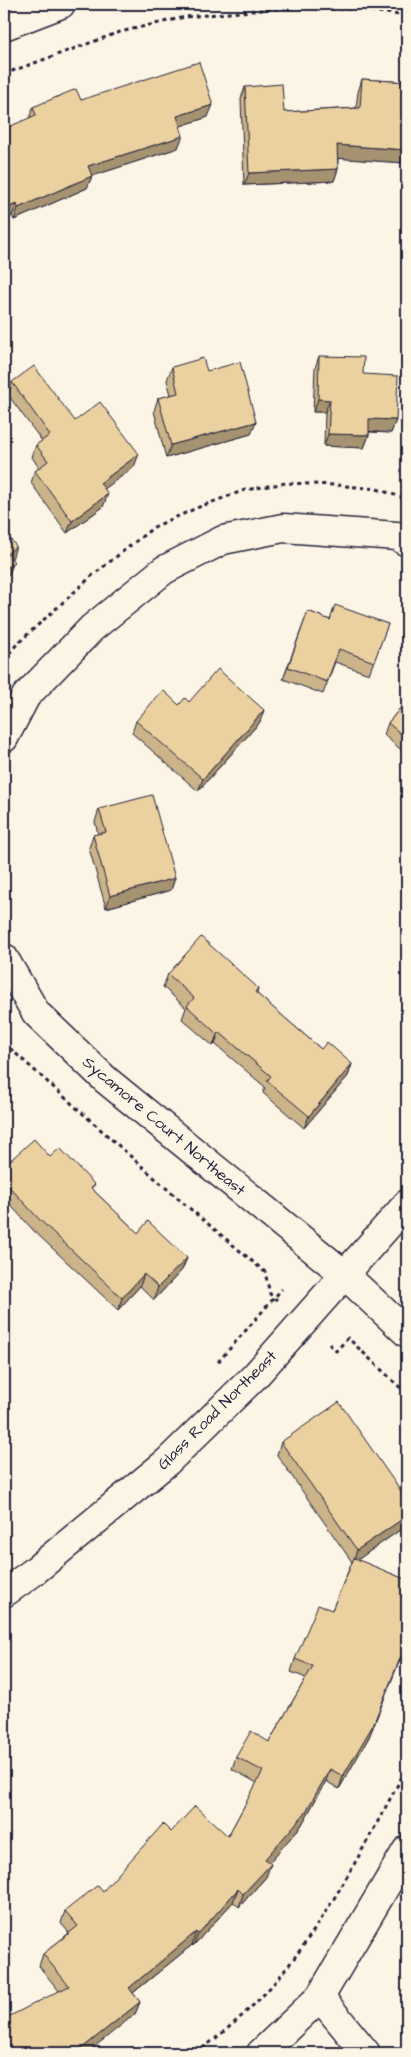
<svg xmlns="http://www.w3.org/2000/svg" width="411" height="2057" font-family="'Architects Daughter',sans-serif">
<rect width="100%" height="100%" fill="#fcf5e5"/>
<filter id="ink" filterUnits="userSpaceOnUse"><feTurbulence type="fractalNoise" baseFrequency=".02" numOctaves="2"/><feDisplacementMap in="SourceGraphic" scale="10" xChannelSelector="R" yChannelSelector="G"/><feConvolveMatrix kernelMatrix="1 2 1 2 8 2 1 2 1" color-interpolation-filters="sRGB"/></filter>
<g filter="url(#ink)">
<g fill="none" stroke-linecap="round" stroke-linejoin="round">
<defs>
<g id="minor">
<path d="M 4,26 L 61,4"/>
<path d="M 4,738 L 26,696 L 92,628 L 164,570 L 223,540 L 283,528 L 397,536 L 407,542"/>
<path d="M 4,958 L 36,1013 L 106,1080 L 344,1274 L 407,1333"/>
<path d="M 4,1593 L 32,1573 L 167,1462 L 255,1376 L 407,1204"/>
<path d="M 320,1997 L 366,2053"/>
<path d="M 261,2053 L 320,1997 L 407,1850"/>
</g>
</defs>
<use href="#minor" stroke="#22223b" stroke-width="31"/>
<g stroke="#22223b" stroke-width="3" stroke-dasharray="4 4" stroke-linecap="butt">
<path d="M 4,74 L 120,32 L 185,17 L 284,8 L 358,9 L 407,16"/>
<path d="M 4,660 L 17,644 L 93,575 L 154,527 L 199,507 L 245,490 L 286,483 L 336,485 L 377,489 L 407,499"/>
<path d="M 4,1043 L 175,1196 L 265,1272 L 270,1294 L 277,1300"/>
<path d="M 329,1344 L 336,1351 L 348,1338 L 407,1394"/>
<path d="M 218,1362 L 282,1289"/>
<path d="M 196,2053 C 231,2028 266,1996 292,1961 C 337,1901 371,1833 407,1768"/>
</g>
<use href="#minor" stroke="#fcf5e5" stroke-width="28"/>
</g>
<g fill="#cbb48a" stroke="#22223b">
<path d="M 362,79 L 407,82 L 407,153 L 404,163 L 338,158 L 338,169 L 334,181 L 244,185 L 241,99 L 245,87 L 284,112 L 356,108 L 358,92 Z"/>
<path d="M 81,100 L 208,117 L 180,126 L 178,148 L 92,176 L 87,188 L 14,220 L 12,216 L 29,119 L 33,107 Z"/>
<path d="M 319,356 L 396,420 L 391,433 L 369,432 L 369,435 L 364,448 L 324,446 L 325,412 L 313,412 L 315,368 Z"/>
<path d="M 172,367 L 207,371 L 256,422 L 251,434 L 166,458 L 154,411 L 158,398 L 171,395 L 167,380 Z"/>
<path d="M 12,382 L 75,421 L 134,467 L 104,489 L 103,507 L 67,533 L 31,483 L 35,471 L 39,468 L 32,457 L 36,445 L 42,441 L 8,395 Z"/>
<path d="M 308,611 L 330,620 L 388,624 L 369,674 L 335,662 L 323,694 L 283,679 Z"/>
<path d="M 407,700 L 407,755 L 384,735 L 388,723 Z"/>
<path d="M 189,702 L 260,722 L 198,791 L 132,733 L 136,721 Z"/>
<path d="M 99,809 L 175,878 L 171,890 L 106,908 L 89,848 L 93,835 L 98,834 L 95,822 Z"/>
<path d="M 168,974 L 258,988 L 257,994 L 321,1049 L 352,1064 L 348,1076 L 304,1128 L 263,1093 L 265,1087 L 215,1044 L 213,1046 L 182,1019 L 186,1008 L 163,987 Z"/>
<path d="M 50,1157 L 93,1190 L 138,1233 L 187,1258 L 182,1270 L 154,1300 L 140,1286 L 118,1310 L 34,1231 L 4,1198 L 4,1166 Z"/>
<path d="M 281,1442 L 407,1525 L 357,1560 L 407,1580 L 407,1642 L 369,1737 L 339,1789 L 326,1781 L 301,1826 L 269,1862 L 266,1877 L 239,1907 L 233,1902 L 193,1946 L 192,1945 L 133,1993 L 140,2002 L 135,2014 L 59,1991 L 39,1966 L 43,1954 L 69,1933 L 61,1923 L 65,1911 L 103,1891 L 171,1832 L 228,1836 L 257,1783 L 232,1769 L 236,1757 L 269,1742 L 306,1678 L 291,1672 L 295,1659 L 332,1610 L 352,1562 L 277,1455 Z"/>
</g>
<g fill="#a59270" stroke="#22223b">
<path d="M 213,105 L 208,117 L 172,129 L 177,116 Z"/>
<path d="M 183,136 L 178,148 L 83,179 L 88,166 Z"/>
<path d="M 337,145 L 407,150 L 407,153 L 404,163 L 333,158 Z"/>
<path d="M 338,169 L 334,181 L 244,185 L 249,173 Z"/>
<path d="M 92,176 L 87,188 L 14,220 L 18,208 Z"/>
<path d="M 17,204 L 12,216 L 4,219 L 4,209 Z"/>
<path d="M 318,399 L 330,400 L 325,412 L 313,412 Z"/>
<path d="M 369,419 L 396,420 L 391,433 L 365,431 Z"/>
<path d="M 256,422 L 251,434 L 166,458 L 171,445 Z"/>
<path d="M 328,434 L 369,435 L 364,448 L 324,446 Z"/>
<path d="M 139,454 L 134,467 L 95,496 L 100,483 Z"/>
<path d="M 108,494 L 103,507 L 67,533 L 72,521 Z"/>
<path d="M 16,546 L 12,559 L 4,566 L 7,554 Z"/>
<path d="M 14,562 L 9,574 L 4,578 L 4,570 Z"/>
<path d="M 7,581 L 4,591 L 4,584 Z"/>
<path d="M 264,710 L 260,722 L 198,791 L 203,779 Z"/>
<path d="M 175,878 L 171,890 L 106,908 L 110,896 Z"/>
<path d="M 219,1032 L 215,1044 L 213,1046 L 217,1034 Z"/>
<path d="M 352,1064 L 348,1076 L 304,1128 L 309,1116 Z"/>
<path d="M 187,1258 L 182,1270 L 154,1300 L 158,1287 Z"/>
<path d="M 144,1274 L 140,1286 L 118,1310 L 122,1298 Z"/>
<path d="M 407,1516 L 407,1525 L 353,1563 L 357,1550 Z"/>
<path d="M 407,1641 L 369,1737 L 339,1789 L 343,1776 Z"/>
<path d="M 330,1769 L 326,1781 L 301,1826 L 261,1872 L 265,1859 Z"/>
<path d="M 271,1864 L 266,1877 L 239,1907 L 243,1894 Z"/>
<path d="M 238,1889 L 233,1902 L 193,1946 L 198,1934 Z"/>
<path d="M 196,1932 L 192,1945 L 124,2000 L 129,1988 Z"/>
<path d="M 140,2002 L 135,2014 L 87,2053 L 76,2053 Z"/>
</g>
<g fill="#ecd1a0" stroke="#22223b">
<path d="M 199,62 L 213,105 L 177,116 L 183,136 L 88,166 L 92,176 L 18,208 L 17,204 L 4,209 L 4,129 L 36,115 L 33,107 L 76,89 L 81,100 Z"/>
<path d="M 362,79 L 407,82 L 407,150 L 337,145 L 338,169 L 249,173 L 245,87 L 282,84 L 284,112 L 360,108 Z"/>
<path d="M 319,356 L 364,357 L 363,374 L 398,376 L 396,420 L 369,419 L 369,435 L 328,434 L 330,400 L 318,399 Z"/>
<path d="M 203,358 L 207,371 L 240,362 L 256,422 L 171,445 L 158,398 L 178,393 L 172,367 Z"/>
<path d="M 34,366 L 75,421 L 100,402 L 139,454 L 100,483 L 108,494 L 72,521 L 35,471 L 48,461 L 36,445 L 50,435 L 12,382 Z"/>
<path d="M 4,531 L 16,546 L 7,554 L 14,562 L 4,570 Z"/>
<path d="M 4,577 L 7,581 L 4,584 Z"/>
<path d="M 335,605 L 388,624 L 374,662 L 339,649 L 327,682 L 288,667 L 308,611 L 330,620 Z"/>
<path d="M 218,669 L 264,710 L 203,779 L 136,721 L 163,690 L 179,705 L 185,698 L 189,702 Z"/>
<path d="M 407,700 L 407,739 L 388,723 Z"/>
<path d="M 152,795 L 175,878 L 110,896 L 93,835 L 106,832 L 99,809 Z"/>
<path d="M 201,937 L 258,988 L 255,992 L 321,1049 L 327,1042 L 352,1064 L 309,1116 L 267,1081 L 271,1076 L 219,1032 L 217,1034 L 187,1006 L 194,998 L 168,974 Z"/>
<path d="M 34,1139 L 50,1157 L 60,1148 L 95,1185 L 91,1188 L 138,1233 L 148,1221 L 187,1258 L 158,1287 L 144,1274 L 122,1298 L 38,1218 L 4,1181 L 4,1166 Z"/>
<path d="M 339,1402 L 407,1500 L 407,1516 L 357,1550 L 281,1442 Z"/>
<path d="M 354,1558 L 407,1580 L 407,1641 L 373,1725 L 343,1776 L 330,1769 L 305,1813 L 265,1859 L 271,1864 L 243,1894 L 238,1889 L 198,1934 L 196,1932 L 129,1988 L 140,2002 L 76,2053 L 4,2053 L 4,2019 L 69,1986 L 43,1954 L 78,1926 L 65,1911 L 98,1885 L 103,1891 L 163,1824 L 171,1832 L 195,1806 L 228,1836 L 263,1771 L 236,1757 L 251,1731 L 269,1742 L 313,1666 L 295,1659 L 318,1605 L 332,1610 Z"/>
</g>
</g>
<g text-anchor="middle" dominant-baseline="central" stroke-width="4" stroke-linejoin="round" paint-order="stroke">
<g font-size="16" fill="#22223b" stroke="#fcf5e5">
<text transform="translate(164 1126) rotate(40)">Sycamore Court Northeast</text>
<text transform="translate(217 1410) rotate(-45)">Glass Road Northeast</text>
</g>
</g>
<rect width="411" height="2057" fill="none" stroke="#fcf5e5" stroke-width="20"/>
<rect x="10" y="10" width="391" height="2037" fill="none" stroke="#22223b" stroke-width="2" filter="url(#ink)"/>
</svg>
